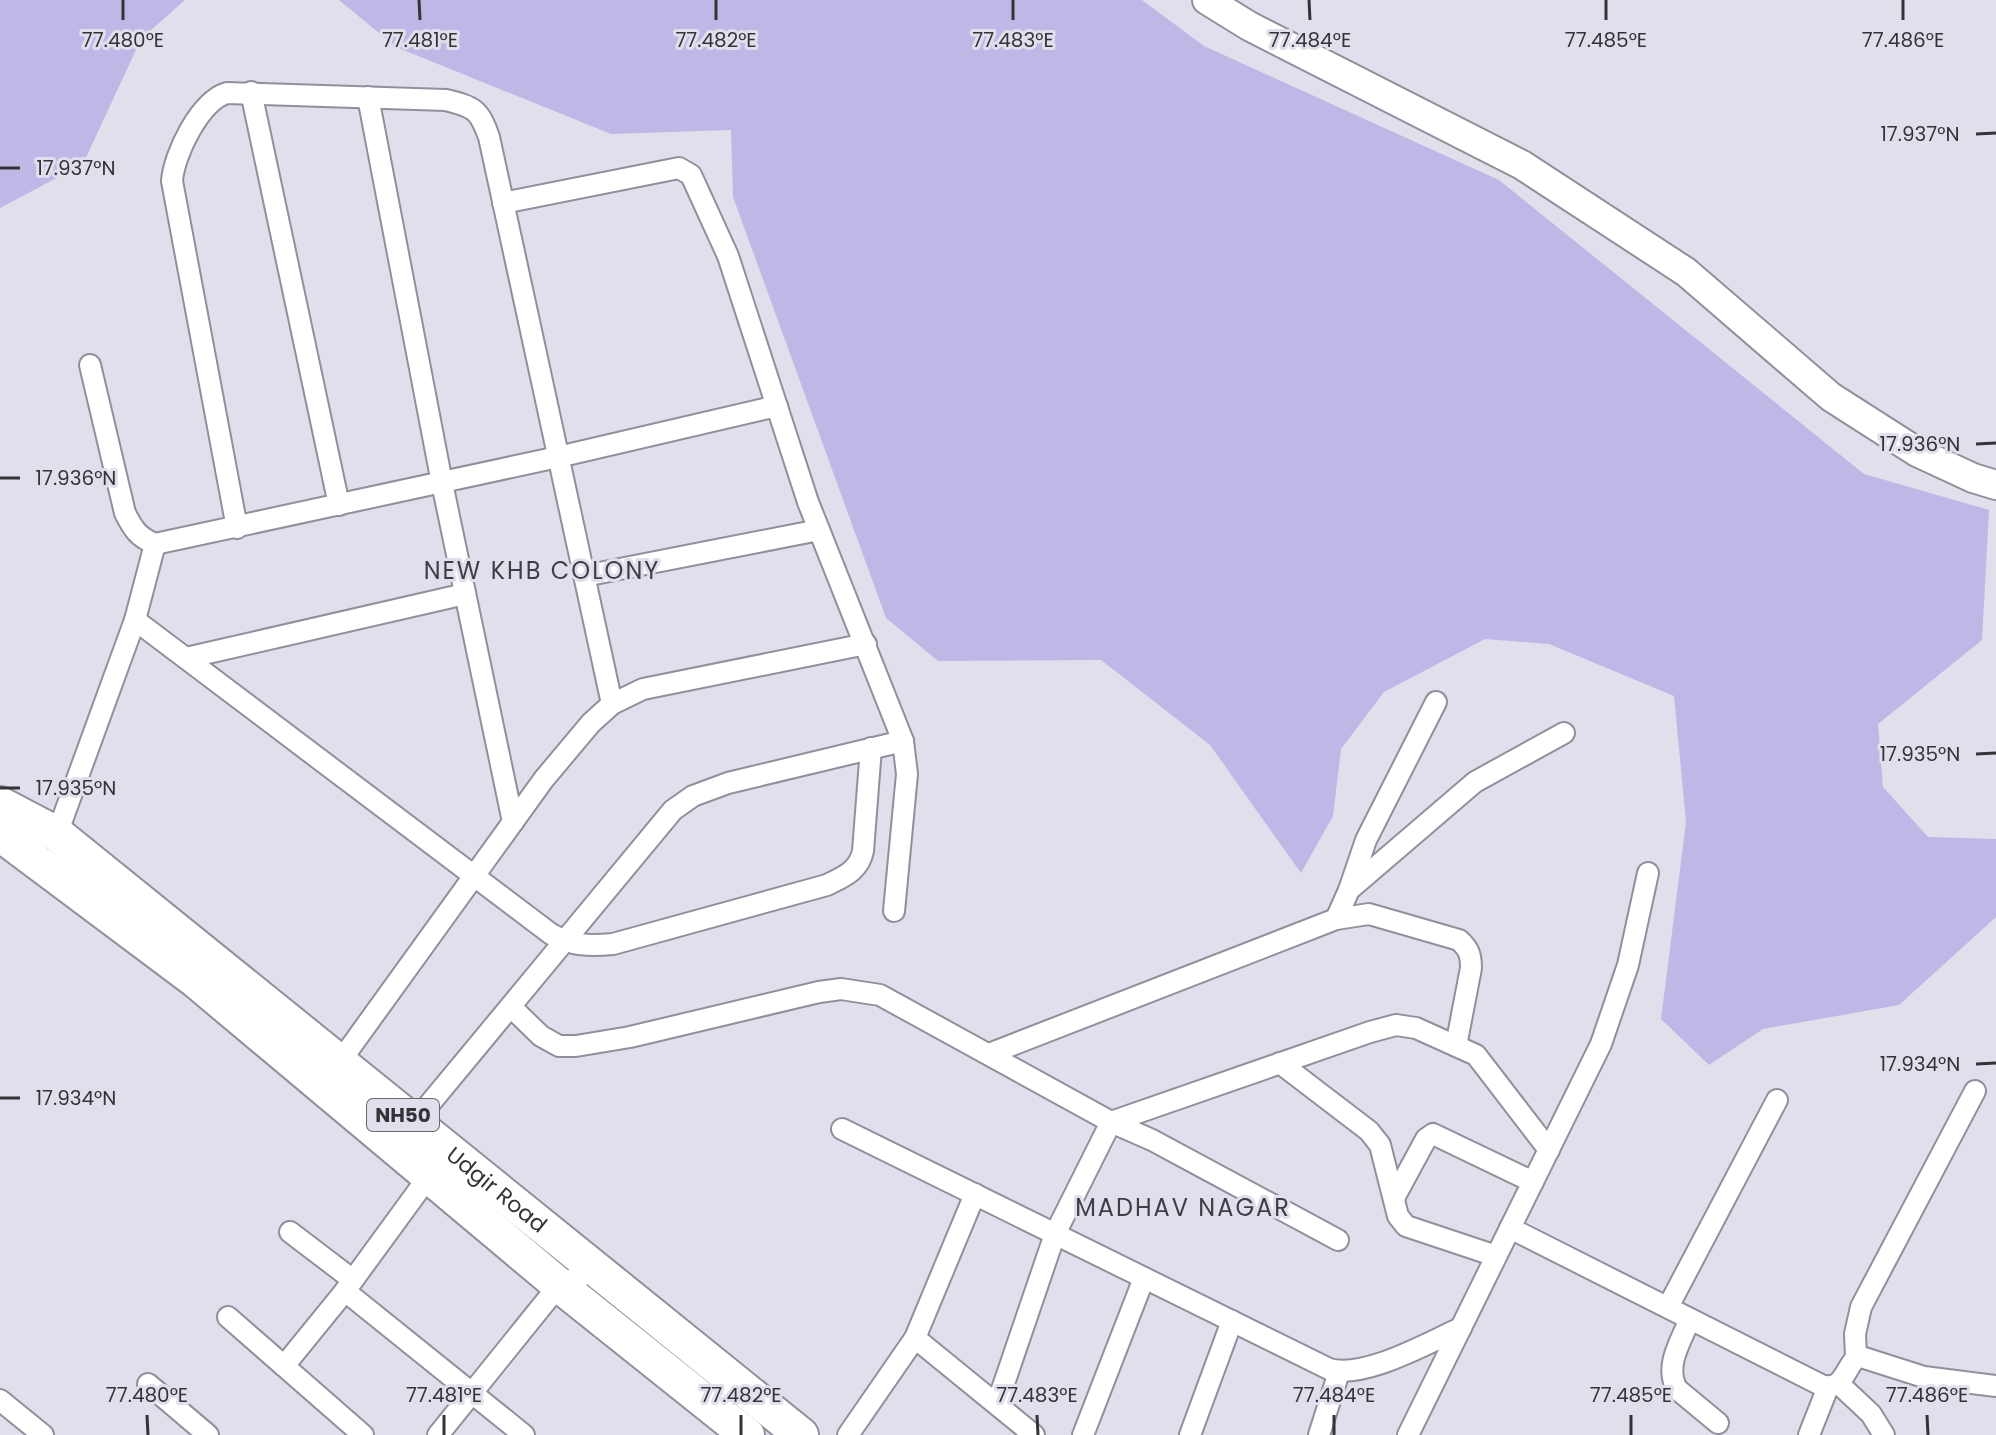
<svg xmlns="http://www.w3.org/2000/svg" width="1996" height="1435" font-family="Poppins,sans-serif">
<rect width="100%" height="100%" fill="#e0dfeb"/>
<g fill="#beb8e7">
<path d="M 0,0 L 185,0 L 141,39 L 83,164 L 0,208 Z"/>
<path d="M 339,0 L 1142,0 L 1204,46 L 1499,180 L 1864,474 L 1989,510 L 1982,640 L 1878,724 L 1883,787 L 1928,837 L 1996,839 L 1996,917 L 1899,1005 L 1763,1029 L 1709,1065 L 1661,1019 L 1686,822 L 1674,696 L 1549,644 L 1485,639 L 1384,692 L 1341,749 L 1333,816 L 1301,873 L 1210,745 L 1101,660 L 938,661 L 886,618 L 733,197 L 731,130 L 611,134 L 396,47 Z"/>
</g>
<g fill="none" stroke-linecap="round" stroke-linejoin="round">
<defs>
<g id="minor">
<path d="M 251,92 L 339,505"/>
<path d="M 368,97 L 442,483 L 513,822"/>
<path d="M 503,203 L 679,168 L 691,175 L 728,256 L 808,502 L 903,741 L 907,774 L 894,911"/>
<path d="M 90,365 L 125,513 C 133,529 138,537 155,544 L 558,457 L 777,406"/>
<path d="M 237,528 L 172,181 C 174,154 200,101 227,93 L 446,100 C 474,107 479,109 489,137 L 612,704"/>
<path d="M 584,576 L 819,530"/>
<path d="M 135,620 L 551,934 C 572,946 589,946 613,944 L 827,885 C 843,877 859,871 863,851 L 871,748"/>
<path d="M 186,658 L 465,594"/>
<path d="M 57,834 L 135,620 L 155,544"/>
<path d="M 1349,890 L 1366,840 L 1436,702"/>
<path d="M 1336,919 L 1349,890 L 1475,782 L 1564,733"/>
<path d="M 511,1007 L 541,1036 L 559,1046 L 576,1046 L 630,1037 L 819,992 L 841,989 L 880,995 L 1111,1122 L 1152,1140 L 1338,1240"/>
<path d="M 989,1054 L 1336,919 L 1369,914 L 1459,940 C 1469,949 1471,955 1471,968 L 1456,1046"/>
<path d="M 339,1063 L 544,779 L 591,723 L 612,704 L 643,689 L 866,644"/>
<path d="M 1280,1063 L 1369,1131 L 1380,1145 L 1398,1216 L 1406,1226 L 1496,1256"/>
<path d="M 413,1124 L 673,810 L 693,796 L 728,783 L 903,741"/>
<path d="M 842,1129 L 1329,1369 C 1365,1379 1427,1343 1461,1328"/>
<path d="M 1394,1198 L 1426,1139 L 1433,1134 L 1533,1182"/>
<path d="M 1510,1228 L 1821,1385 C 1844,1392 1844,1368 1858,1356 L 1924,1377 L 1996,1386"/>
<path d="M 290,1232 L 353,1280"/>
<path d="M 345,1291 L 524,1435"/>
<path d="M 1668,1307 L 1777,1100"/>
<path d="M 228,1317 L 363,1435"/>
<path d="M 1690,1319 C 1681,1341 1664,1366 1677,1389 L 1718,1423"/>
<path d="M 915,1338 L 1034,1435"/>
<path d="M 1856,1357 L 1855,1334 L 1861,1307 L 1975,1091"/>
<path d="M 284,1366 L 345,1291 L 429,1176"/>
<path d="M 148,1384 L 208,1435"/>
<path d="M 1839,1384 L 1871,1414 L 1884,1435"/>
<path d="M 0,1400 L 43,1435"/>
<path d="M 997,1404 L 1055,1234 L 1111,1122 L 1370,1032 L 1396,1025 L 1416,1028 L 1476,1055 L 1549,1150"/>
<path d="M 438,1435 L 559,1285 L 595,1270"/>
<path d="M 848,1435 L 915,1338 L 975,1194"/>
<path d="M 1083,1435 L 1144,1278"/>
<path d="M 1190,1435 L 1232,1321"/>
<path d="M 1319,1435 L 1339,1372"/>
<path d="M 1408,1435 L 1601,1044 L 1628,965 L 1648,873"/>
<path d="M 1809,1435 L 1828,1387"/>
</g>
<path id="secondary" d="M 1207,0 L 1249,26 L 1522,165 L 1686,272 L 1831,397 L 1917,452 L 1973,478 L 1996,485"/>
<g id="trunk">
<path id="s1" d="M 0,804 L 57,834 L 801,1435"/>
<path d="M 0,834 L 195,980 L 559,1285 L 747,1435"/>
</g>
</defs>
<use href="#minor" stroke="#908f9b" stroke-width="24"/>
<use href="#secondary" stroke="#908f9b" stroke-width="32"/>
<use href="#trunk" stroke="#908f9b" stroke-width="38"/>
<use href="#minor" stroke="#fff" stroke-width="20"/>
<use href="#secondary" stroke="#fff" stroke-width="28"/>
<use href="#trunk" stroke="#fff" stroke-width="34"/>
</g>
<path fill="none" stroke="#343438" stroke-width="3" d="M 123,0 L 123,20M 419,0 L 420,20M 716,0 L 716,20M 1013,0 L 1013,20M 1309,0 L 1310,20M 1606,0 L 1606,20M 1903,0 L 1903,20M 1976,134 L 1996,133M 0,168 L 20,168M 1976,444 L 1996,443M 0,478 L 20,478M 1976,754 L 1996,753M 0,788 L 20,788M 1976,1064 L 1996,1063M 0,1098 L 20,1098M 147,1415 L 148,1435M 444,1415 L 444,1435M 741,1415 L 741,1435M 1037,1415 L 1038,1435M 1334,1415 L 1334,1435M 1631,1415 L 1631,1435M 1927,1415 L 1928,1435"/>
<g text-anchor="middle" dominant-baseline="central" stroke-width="6" stroke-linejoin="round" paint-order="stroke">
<rect fill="#e0dfeb" stroke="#68676e" stroke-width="2" x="367" y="1099" width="72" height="32" rx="6"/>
<g font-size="20" font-weight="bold" fill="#343438">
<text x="403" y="1115">NH50</text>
</g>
<g font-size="22" fill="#343438" stroke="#e0dfeb">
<text stroke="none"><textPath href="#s1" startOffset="630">Udgir Road</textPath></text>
</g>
<g font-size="24" letter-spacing="2" fill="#3f3d47" stroke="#e0dfeb">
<text x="542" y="570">NEW KHB COLONY</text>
<text x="1183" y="1207">MADHAV NAGAR</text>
</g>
</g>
<g font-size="20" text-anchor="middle" fill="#343438" stroke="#e0dfeb" stroke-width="6" stroke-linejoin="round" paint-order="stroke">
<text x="123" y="47">77.480°E</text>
<text x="420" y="47">77.481°E</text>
<text x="716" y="47">77.482°E</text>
<text x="1013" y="47">77.483°E</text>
<text x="1310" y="47">77.484°E</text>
<text x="1606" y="47">77.485°E</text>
<text x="1903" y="47">77.486°E</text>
<text x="1920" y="141">17.937°N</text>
<text x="76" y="175">17.937°N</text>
<text x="1920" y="451">17.936°N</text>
<text x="76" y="485">17.936°N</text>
<text x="1920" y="761">17.935°N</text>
<text x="76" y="795">17.935°N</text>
<text x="1920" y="1071">17.934°N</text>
<text x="76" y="1105">17.934°N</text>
<text x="147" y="1402">77.480°E</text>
<text x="444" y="1402">77.481°E</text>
<text x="741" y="1402">77.482°E</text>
<text x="1037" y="1402">77.483°E</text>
<text x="1334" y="1402">77.484°E</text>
<text x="1631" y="1402">77.485°E</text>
<text x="1927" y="1402">77.486°E</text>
</g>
</svg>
